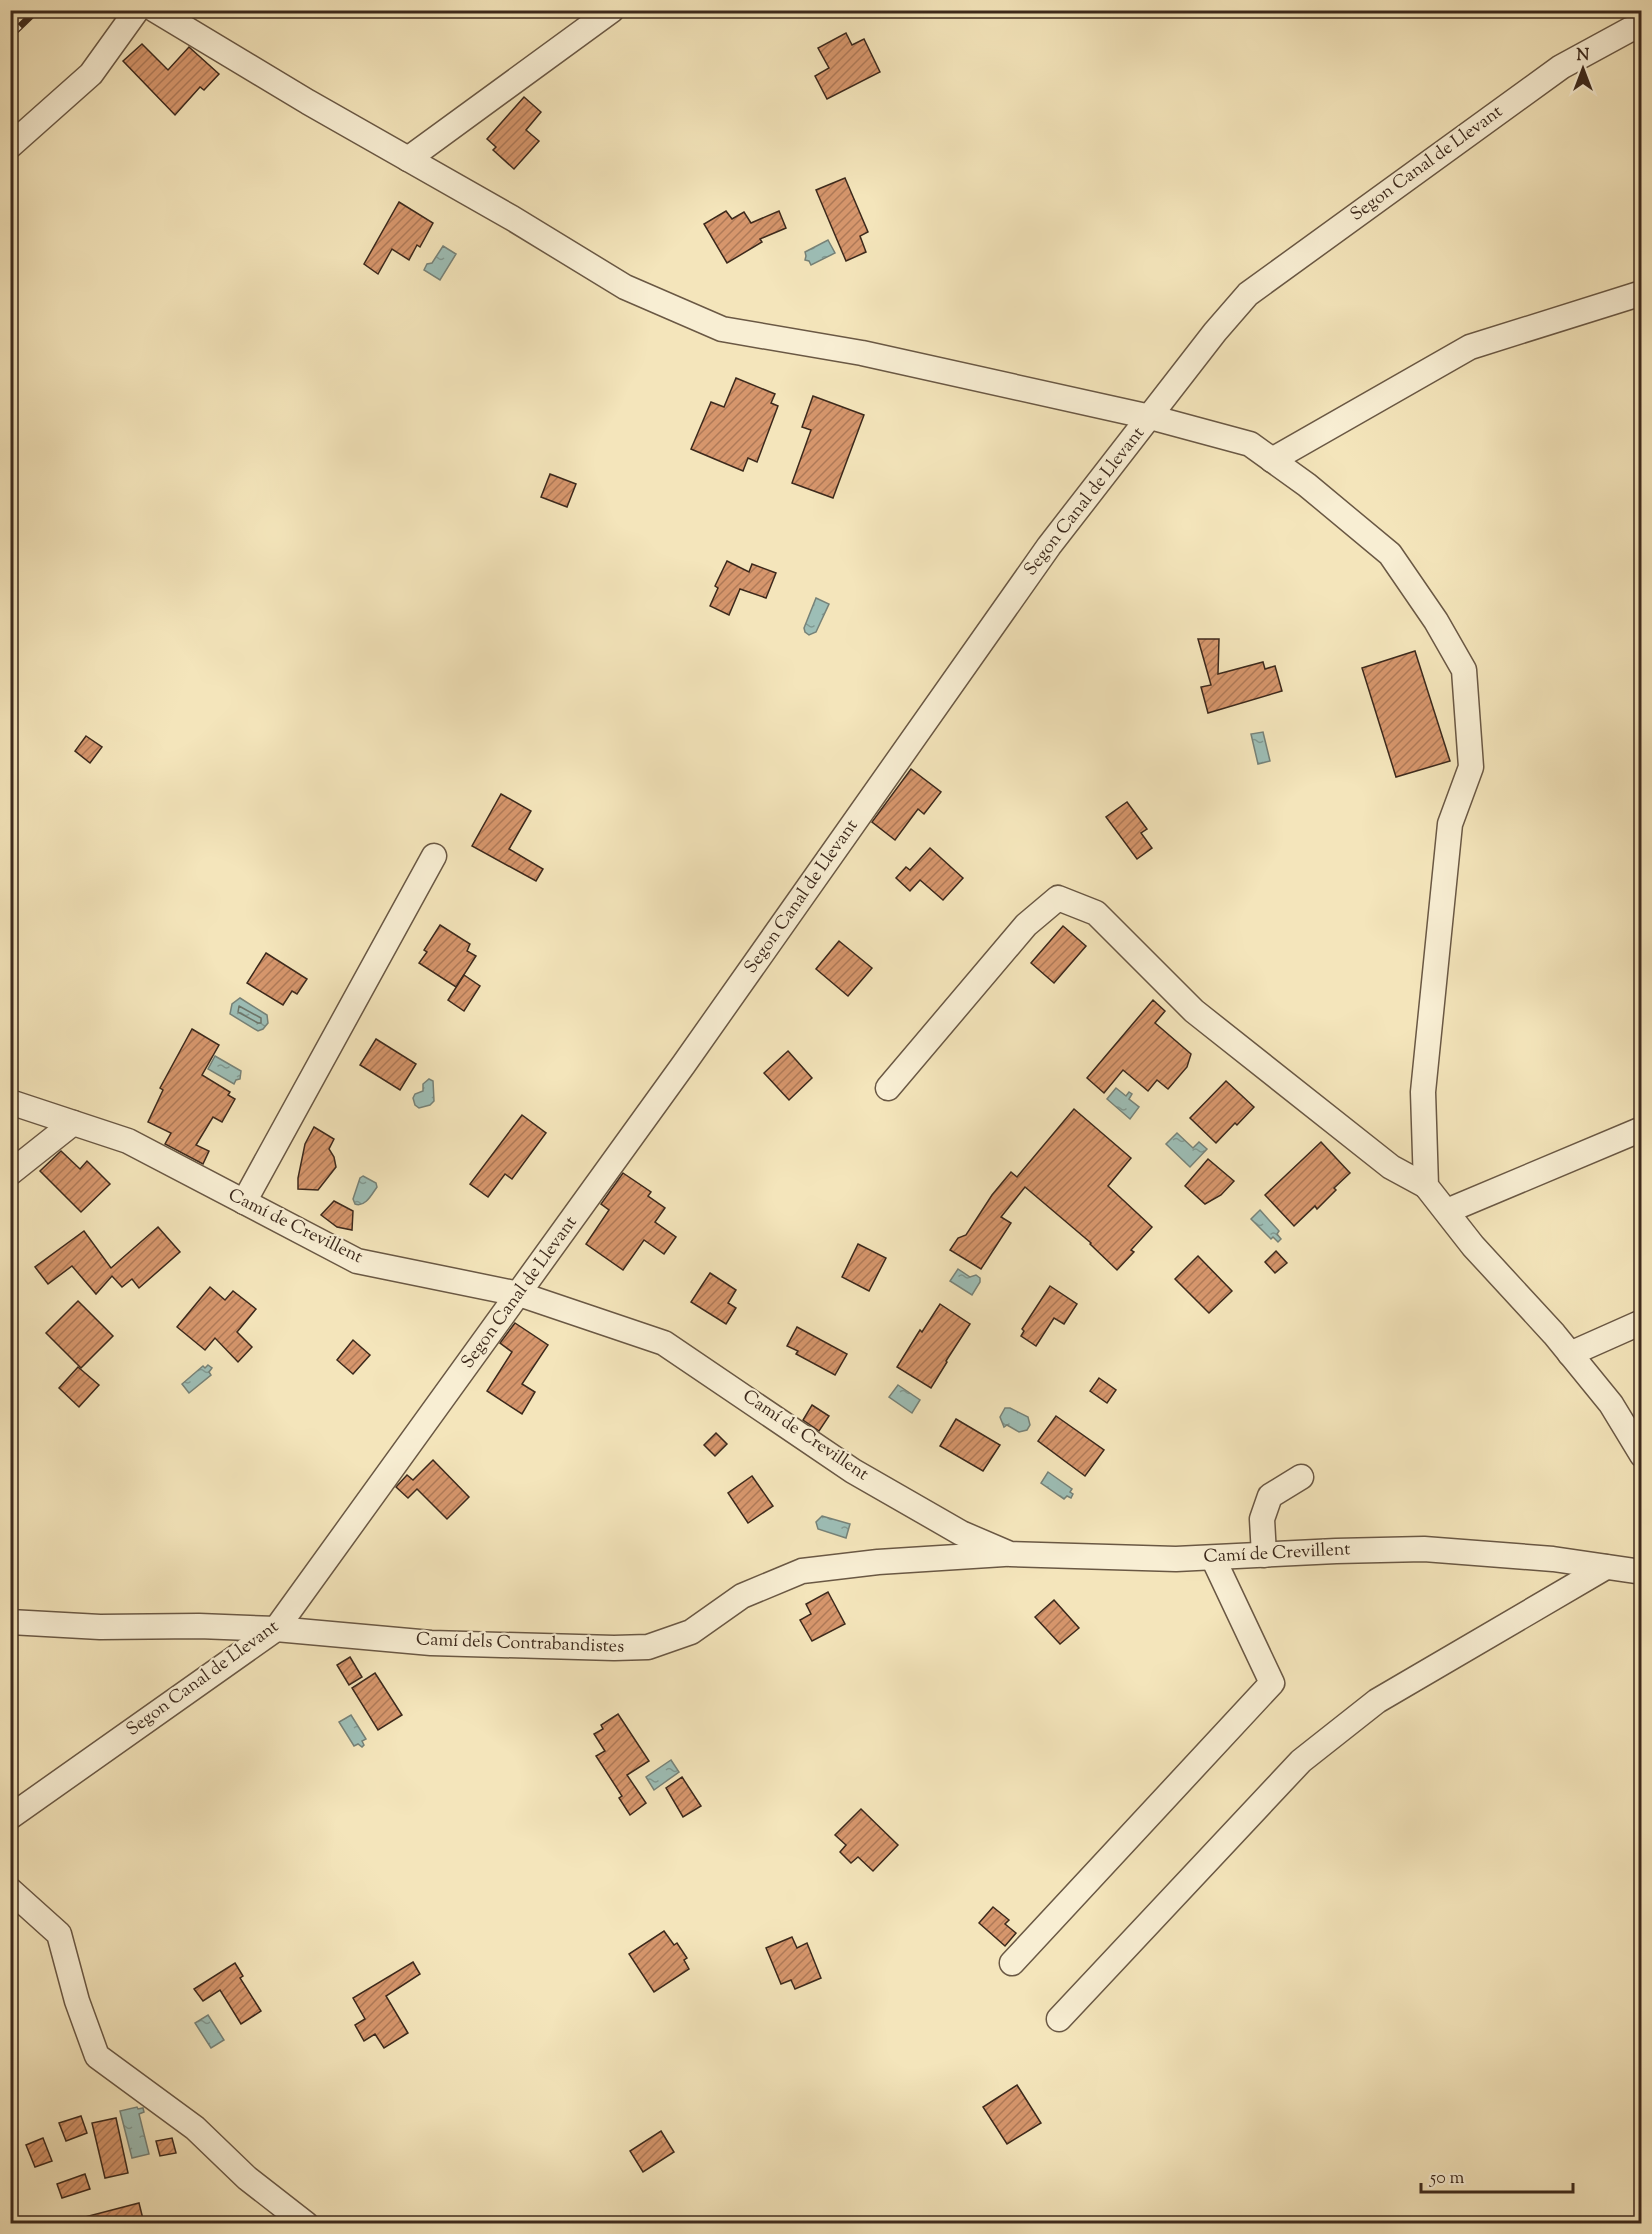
<svg xmlns="http://www.w3.org/2000/svg" width="1652" height="2234" font-family="'Sorts Mill Goudy',serif">
<defs>
<pattern id="water-ripples" width="26" height="14" patternUnits="userSpaceOnUse" patternTransform="scale(1.5)"><rect width="26" height="14" fill="#9dbeb6"/><path d="M2 4q2-2 4 0t4 0M15 11q2-2 4 0t4 0" fill="none" stroke="#819a93"/></pattern>
<pattern id="building-hatch" width="6" height="6" patternUnits="userSpaceOnUse" patternTransform="scale(1.5)"><rect width="6" height="6" fill="#d6966c"/><path d="M-1 1l2-2M0 6l6-6M5 7l2-2" fill="none" stroke="#af7a58"/></pattern>
</defs>
<rect width="100%" height="100%" fill="#f4e5bb"/>
<filter id="stains"><feTurbulence type="fractalNoise" baseFrequency=".00333" numOctaves="4"/><feColorMatrix values="0 0 0 0 .2 0 0 0 0 .09 0 0 0 0 .02 0 0 0 .5 -.17"/></filter>
<radialGradient id="worn" r=".72"><stop offset=".6" stop-color="#630" stop-opacity="0"/><stop offset="1" stop-color="#630" stop-opacity=".3"/></radialGradient>
<g fill="url(#water-ripples)" stroke="#768278" stroke-width="1.5">
<path d="M 828,240 L 835,253 L 811,265 L 809,261 L 805,260 L 806,256 L 805,252 Z"/>
<path d="M 443,246 L 456,254 L 440,280 L 424,270 L 427,264 L 432,263 Z"/>
<path d="M 816,598 L 829,604 L 816,632 L 809,635 L 805,632 L 804,628 Z"/>
<path d="M 1263,732 L 1270,761 L 1258,764 L 1251,734 Z"/>
<path d="M 240,998 L 267,1015 L 268,1023 L 263,1029 L 258,1031 L 230,1014 L 232,1004 Z"/>
<path d="M 215,1056 L 241,1071 L 240,1079 L 236,1080 L 234,1084 L 208,1069 Z"/>
<path d="M 429,1079 L 433,1081 L 434,1101 L 430,1105 L 419,1108 L 415,1105 L 413,1098 L 415,1094 L 423,1091 L 423,1084 Z"/>
<path d="M 1116,1088 L 1126,1096 L 1129,1092 L 1132,1094 L 1129,1099 L 1139,1107 L 1130,1119 L 1107,1099 Z"/>
<path d="M 1177,1133 L 1193,1148 L 1199,1142 L 1207,1149 L 1190,1167 L 1166,1144 Z"/>
<path d="M 363,1176 L 376,1183 L 377,1187 C 372,1194 365,1208 355,1204 L 353,1199 L 360,1178 Z"/>
<path d="M 1260,1210 L 1279,1231 L 1277,1234 L 1281,1239 L 1278,1242 L 1273,1237 L 1271,1239 L 1251,1219 Z"/>
<path d="M 958,1269 L 970,1277 L 976,1275 L 980,1278 L 980,1282 L 972,1295 L 950,1281 Z"/>
<path d="M 208,1365 L 212,1368 L 209,1372 L 211,1375 L 189,1393 L 182,1384 L 203,1366 L 205,1368 Z"/>
<path d="M 898,1385 L 920,1400 L 912,1413 L 889,1397 Z"/>
<path d="M 1005,1408 L 1010,1408 L 1028,1417 L 1030,1425 L 1027,1430 L 1019,1432 L 1007,1425 L 1004,1427 L 1000,1417 Z"/>
<path d="M 1048,1472 L 1072,1489 L 1070,1492 L 1073,1494 L 1071,1498 L 1067,1496 L 1064,1499 L 1041,1483 Z"/>
<path d="M 822,1516 L 850,1524 L 846,1538 L 818,1529 L 816,1522 Z"/>
<path d="M 351,1715 L 366,1739 L 362,1741 L 364,1745 L 362,1747 L 358,1744 L 354,1746 L 339,1722 Z"/>
<path d="M 671,1760 L 679,1772 L 654,1790 L 646,1777 Z"/>
<path d="M 208,2015 L 224,2040 L 211,2048 L 195,2023 Z"/>
<path d="M 137,2107 L 138,2109 L 143,2108 L 144,2112 L 139,2114 L 149,2154 L 132,2158 L 120,2111 Z"/>
</g>
<g fill="none" stroke-linecap="round" stroke-linejoin="round">
<path stroke="#6c7469" stroke-width="1.5" d="M 239,1006 L 261,1018 L 261,1023 L 258,1023 L 238,1012 Z"/>
</g>
<g fill="url(#building-hatch)" stroke="#3c291c" stroke-width="1.5">
<path d="M 846,33 L 852,45 L 864,39 L 880,72 L 827,99 L 815,76 L 829,68 L 818,48 Z"/>
<path d="M 142,44 L 168,70 L 189,47 L 219,74 L 204,90 L 200,87 L 175,115 L 123,61 Z"/>
<path d="M 524,97 L 541,112 L 526,130 L 539,141 L 514,169 L 493,150 L 496,147 L 487,139 Z"/>
<path d="M 845,178 L 868,232 L 860,236 L 866,252 L 846,261 L 816,190 Z"/>
<path d="M 399,202 L 433,223 L 420,247 L 417,245 L 409,260 L 392,249 L 378,274 L 364,264 Z"/>
<path d="M 726,211 L 732,219 L 744,212 L 751,223 L 779,211 L 786,228 L 760,239 L 762,242 L 727,263 L 704,224 Z"/>
<path d="M 736,378 L 775,394 L 771,403 L 778,406 L 757,462 L 748,458 L 743,471 L 691,449 L 711,402 L 724,407 Z"/>
<path d="M 813,396 L 864,415 L 833,498 L 792,483 L 811,430 L 802,427 Z"/>
<path d="M 550,474 L 576,484 L 567,507 L 541,497 Z"/>
<path d="M 727,561 L 749,572 L 752,564 L 776,573 L 766,598 L 740,589 L 729,615 L 710,606 L 718,588 L 715,586 Z"/>
<path d="M 1198,639 L 1219,639 L 1218,674 L 1263,662 L 1265,669 L 1275,666 L 1282,691 L 1208,713 L 1201,687 L 1211,685 Z"/>
<path d="M 1415,651 L 1450,761 L 1396,777 L 1362,668 Z"/>
<path d="M 86,736 L 102,747 L 90,763 L 75,751 Z"/>
<path d="M 911,769 L 941,792 L 924,814 L 918,809 L 895,840 L 872,822 Z"/>
<path d="M 501,794 L 531,811 L 509,849 L 543,869 L 536,881 L 472,846 Z"/>
<path d="M 1127,802 L 1147,829 L 1141,833 L 1152,848 L 1137,859 L 1106,817 Z"/>
<path d="M 930,848 L 963,878 L 943,900 L 920,880 L 910,891 L 896,878 L 906,867 L 910,870 Z"/>
<path d="M 440,925 L 470,944 L 467,951 L 476,956 L 456,987 L 419,963 L 427,952 L 424,950 Z"/>
<path d="M 1063,926 L 1086,946 L 1054,983 L 1031,963 Z"/>
<path d="M 839,941 L 872,968 L 848,996 L 816,969 Z"/>
<path d="M 266,953 L 307,979 L 297,994 L 292,991 L 283,1005 L 247,983 Z"/>
<path d="M 464,975 L 480,986 L 464,1011 L 448,1000 Z"/>
<path d="M 1153,1000 L 1165,1011 L 1155,1023 L 1191,1054 L 1187,1067 L 1168,1089 L 1157,1080 L 1148,1091 L 1123,1070 L 1104,1093 L 1087,1078 Z"/>
<path d="M 192,1029 L 219,1045 L 202,1075 L 230,1092 L 228,1095 L 235,1099 L 222,1122 L 213,1117 L 196,1145 L 209,1151 L 203,1164 L 165,1144 L 171,1133 L 148,1122 L 163,1090 L 160,1088 Z"/>
<path d="M 376,1039 L 416,1064 L 400,1090 L 360,1065 Z"/>
<path d="M 788,1051 L 812,1078 L 789,1100 L 764,1073 Z"/>
<path d="M 1226,1081 L 1254,1107 L 1237,1125 L 1235,1123 L 1216,1143 L 1190,1118 Z"/>
<path d="M 1074,1109 L 1131,1158 L 1108,1186 L 1152,1227 L 1131,1250 L 1134,1252 L 1117,1270 L 1090,1244 L 1091,1243 L 1025,1187 L 1001,1217 L 1011,1223 L 981,1269 L 950,1250 L 958,1238 L 966,1235 L 992,1195 L 1011,1172 L 1017,1177 Z"/>
<path d="M 522,1115 L 546,1133 L 512,1179 L 505,1174 L 488,1197 L 470,1184 Z"/>
<path d="M 314,1127 L 334,1139 L 329,1149 L 334,1157 L 336,1167 L 318,1190 L 298,1189 L 298,1178 L 305,1144 Z"/>
<path d="M 1321,1142 L 1350,1173 L 1334,1188 L 1336,1190 L 1317,1209 L 1315,1206 L 1294,1226 L 1265,1195 Z"/>
<path d="M 61,1151 L 80,1169 L 87,1161 L 110,1184 L 81,1212 L 40,1171 Z"/>
<path d="M 1208,1159 L 1234,1181 L 1221,1195 L 1205,1204 L 1185,1186 Z"/>
<path d="M 623,1173 L 651,1192 L 648,1196 L 665,1208 L 655,1222 L 676,1237 L 664,1254 L 644,1240 L 623,1270 L 586,1244 L 609,1210 L 601,1204 Z"/>
<path d="M 334,1201 L 353,1211 L 352,1230 L 337,1227 L 321,1215 Z"/>
<path d="M 158,1227 L 180,1252 L 139,1288 L 132,1279 L 122,1287 L 112,1276 L 96,1294 L 72,1266 L 48,1284 L 35,1267 L 84,1231 L 111,1268 Z"/>
<path d="M 858,1244 L 886,1258 L 869,1291 L 842,1277 Z"/>
<path d="M 1276,1251 L 1287,1263 L 1275,1273 L 1265,1262 Z"/>
<path d="M 1198,1256 L 1232,1291 L 1209,1313 L 1175,1279 Z"/>
<path d="M 710,1273 L 736,1290 L 728,1303 L 736,1308 L 726,1324 L 691,1302 Z"/>
<path d="M 1050,1286 L 1077,1304 L 1064,1324 L 1054,1318 L 1036,1346 L 1021,1336 L 1024,1331 L 1022,1329 Z"/>
<path d="M 210,1287 L 225,1300 L 233,1291 L 256,1309 L 237,1332 L 252,1347 L 238,1362 L 215,1338 L 205,1350 L 177,1327 Z"/>
<path d="M 78,1301 L 113,1336 L 81,1368 L 46,1333 Z"/>
<path d="M 940,1304 L 970,1324 L 946,1361 L 947,1362 L 931,1388 L 897,1367 L 920,1330 L 922,1332 Z"/>
<path d="M 515,1323 L 548,1345 L 522,1384 L 535,1392 L 522,1414 L 487,1391 L 512,1352 L 500,1343 Z"/>
<path d="M 797,1327 L 847,1354 L 835,1375 L 796,1354 L 798,1351 L 787,1346 Z"/>
<path d="M 353,1340 L 370,1355 L 353,1374 L 337,1360 Z"/>
<path d="M 78,1367 L 99,1385 L 79,1407 L 59,1388 Z"/>
<path d="M 1099,1378 L 1116,1390 L 1107,1403 L 1090,1391 Z"/>
<path d="M 812,1405 L 829,1416 L 819,1431 L 803,1420 Z"/>
<path d="M 1056,1416 L 1104,1450 L 1085,1476 L 1038,1441 Z"/>
<path d="M 956,1419 L 1000,1445 L 983,1471 L 940,1446 Z"/>
<path d="M 716,1433 L 727,1444 L 715,1456 L 704,1445 Z"/>
<path d="M 433,1460 L 469,1497 L 447,1519 L 417,1489 L 408,1498 L 396,1487 L 407,1475 L 413,1480 Z"/>
<path d="M 752,1476 L 773,1506 L 748,1523 L 728,1493 Z"/>
<path d="M 828,1592 L 845,1624 L 812,1641 L 800,1620 L 811,1614 L 806,1604 Z"/>
<path d="M 1054,1600 L 1079,1628 L 1060,1644 L 1035,1617 Z"/>
<path d="M 350,1657 L 362,1677 L 349,1685 L 337,1665 Z"/>
<path d="M 375,1673 L 402,1715 L 378,1730 L 352,1688 Z"/>
<path d="M 618,1714 L 649,1761 L 627,1775 L 646,1803 L 630,1815 L 619,1798 L 622,1796 L 596,1756 L 605,1751 L 594,1734 L 603,1729 L 601,1725 Z"/>
<path d="M 682,1777 L 701,1806 L 683,1817 L 666,1788 Z"/>
<path d="M 861,1809 L 898,1845 L 873,1871 L 858,1857 L 851,1863 L 840,1852 L 846,1845 L 835,1835 Z"/>
<path d="M 993,1907 L 1009,1920 L 1005,1924 L 1016,1933 L 1005,1946 L 979,1923 Z"/>
<path d="M 664,1931 L 674,1945 L 677,1943 L 687,1958 L 684,1960 L 689,1969 L 654,1992 L 629,1954 Z"/>
<path d="M 792,1937 L 797,1948 L 807,1943 L 821,1978 L 795,1989 L 791,1980 L 781,1984 L 766,1948 Z"/>
<path d="M 413,1962 L 420,1974 L 386,1996 L 408,2033 L 384,2048 L 375,2034 L 364,2041 L 355,2025 L 365,2019 L 353,1998 Z"/>
<path d="M 235,1963 L 243,1976 L 240,1978 L 261,2011 L 241,2024 L 220,1990 L 203,2001 L 194,1989 Z"/>
<path d="M 1017,2085 L 1041,2123 L 1007,2144 L 983,2107 Z"/>
<path d="M 81,2116 L 87,2133 L 66,2141 L 59,2123 Z"/>
<path d="M 116,2118 L 128,2173 L 105,2178 L 92,2123 Z"/>
<path d="M 661,2131 L 674,2152 L 643,2172 L 630,2151 Z"/>
<path d="M 43,2138 L 52,2161 L 35,2167 L 26,2145 Z"/>
<path d="M 172,2138 L 176,2153 L 160,2156 L 156,2141 Z"/>
<path d="M 85,2174 L 90,2189 L 62,2198 L 57,2184 Z"/>
<path d="M 139,2203 L 144,2223 L 82,2223 L 81,2218 Z"/>
</g>
<g fill="none" stroke-linecap="round" stroke-linejoin="round">
<defs>
<g id="minor">
<path d="M 155,10 L 308,102 L 512,218 L 625,287 L 722,329 L 862,353 L 1150,417 L 1250,444 L 1307,485 L 1390,554 L 1436,621 L 1464,670 L 1471,767 L 1450,824 L 1423,1092 L 1426,1186 L 1473,1246 L 1554,1334 L 1611,1404 L 1642,1455"/>
<path d="M 10,146 L 91,74 L 137,10"/>
<path d="M 408,159 L 612,10"/>
<path d="M 1272,460 L 1470,347 L 1642,293"/>
<path d="M 888,1088 L 1026,925 L 1058,898 L 1096,913 L 1194,1011 L 1391,1167 L 1426,1186"/>
<path d="M 10,1102 L 128,1141 L 357,1261 L 519,1294 L 664,1343 L 853,1471 L 961,1533 L 1010,1554 L 1176,1559 L 1336,1551 L 1424,1549 L 1553,1559 L 1642,1572"/>
<path d="M 10,1173 L 73,1123"/>
<path d="M 244,1202 L 434,856"/>
<path d="M 1447,1211 L 1642,1129"/>
<path d="M 1570,1354 L 1642,1322"/>
<path d="M 1264,1555 L 1262,1519 L 1270,1496 L 1301,1477"/>
<path d="M 10,1622 L 100,1627 L 199,1626 L 276,1629 L 431,1643 L 614,1648 L 648,1647 L 691,1632 L 742,1596 L 802,1571 L 878,1562 L 1004,1554"/>
<path d="M 10,1817 L 276,1629 L 684,1064 L 1049,546 L 1215,332 L 1248,294 L 1561,67 L 1629,30 L 1642,27"/>
<path d="M 10,1890 L 59,1934 L 77,2001 L 97,2056 L 195,2128 L 247,2178 L 306,2224"/>
<path d="M 1012,1963 L 1272,1683 L 1213,1558"/>
<path d="M 1059,2019 L 1301,1761 L 1377,1701 L 1606,1567"/>
</g>
</defs>
<use href="#minor" stroke="#6a5844" stroke-width="27"/>
<use href="#minor" stroke="#f8eed3" stroke-width="24"/>
<defs>
<g id="rail">
<path d="M 10,16 L 16,10"/>
<path d="M 10,36 L 37,10"/>
</g>
</defs>
<use href="#rail" stroke="#3c291c" stroke-width="7"/>
<use href="#rail" stroke="#f8eed3" stroke-width="4.5" stroke-dasharray="14" stroke-linecap="butt"/>
</g>
<g text-anchor="middle" dominant-baseline="central" stroke-width="4.5" stroke-linejoin="round" paint-order="stroke">
<g font-size="18" fill="#3c291c" stroke="#f8eed3">
<text transform="translate(1427 164) rotate(-36)">Segon Canal de Llevant</text>
<text transform="translate(1085 502) rotate(-52)">Segon Canal de Llevant</text>
<text transform="translate(802 897) rotate(-55)">Segon Canal de Llevant</text>
<text transform="translate(295 1227) rotate(26)">Camí de Crevillent</text>
<text transform="translate(520 1293) rotate(-54)">Segon Canal de Llevant</text>
<text transform="translate(805 1436) rotate(34)">Camí de Crevillent</text>
<text transform="translate(1277 1554) rotate(-3)">Camí de Crevillent</text>
<text transform="translate(520 1644) rotate(2)">Camí dels Contrabandistes</text>
<text transform="translate(203 1679) rotate(-36)">Segon Canal de Llevant</text>
</g>
</g>
<rect width="1652" height="2234" fill="none" stroke="#f4e5bb" stroke-width="36"/>
<rect x="12" y="12" width="1628" height="2210" fill="none" stroke="#3c291c" stroke-width="3"/>
<rect x="18" y="18" width="1616" height="2198" fill="none" stroke="#3c291c" stroke-width="1.5"/>
<g transform="translate(1583 69)" stroke="#f8eed3" stroke-width="4.5" paint-order="stroke">
<path d="M0-4.5L10 22L0 15L-10 22Z" fill="#3c291c"/>
<text y="-9" font-size="16" font-weight="bold" text-anchor="middle" fill="#3c291c">N</text>
</g>
<path d="M1421 2183v9h152v-9" fill="none" stroke="#3c291c" stroke-width="3"/>
<text x="1430" y="2183" font-size="18" fill="#3c291c" stroke="#f8eed3" stroke-width="4.5" paint-order="stroke">50 m</text>
<rect width="100%" height="100%" filter="url(#stains)"/>
<rect width="100%" height="100%" fill="url(#worn)"/>
</svg>
